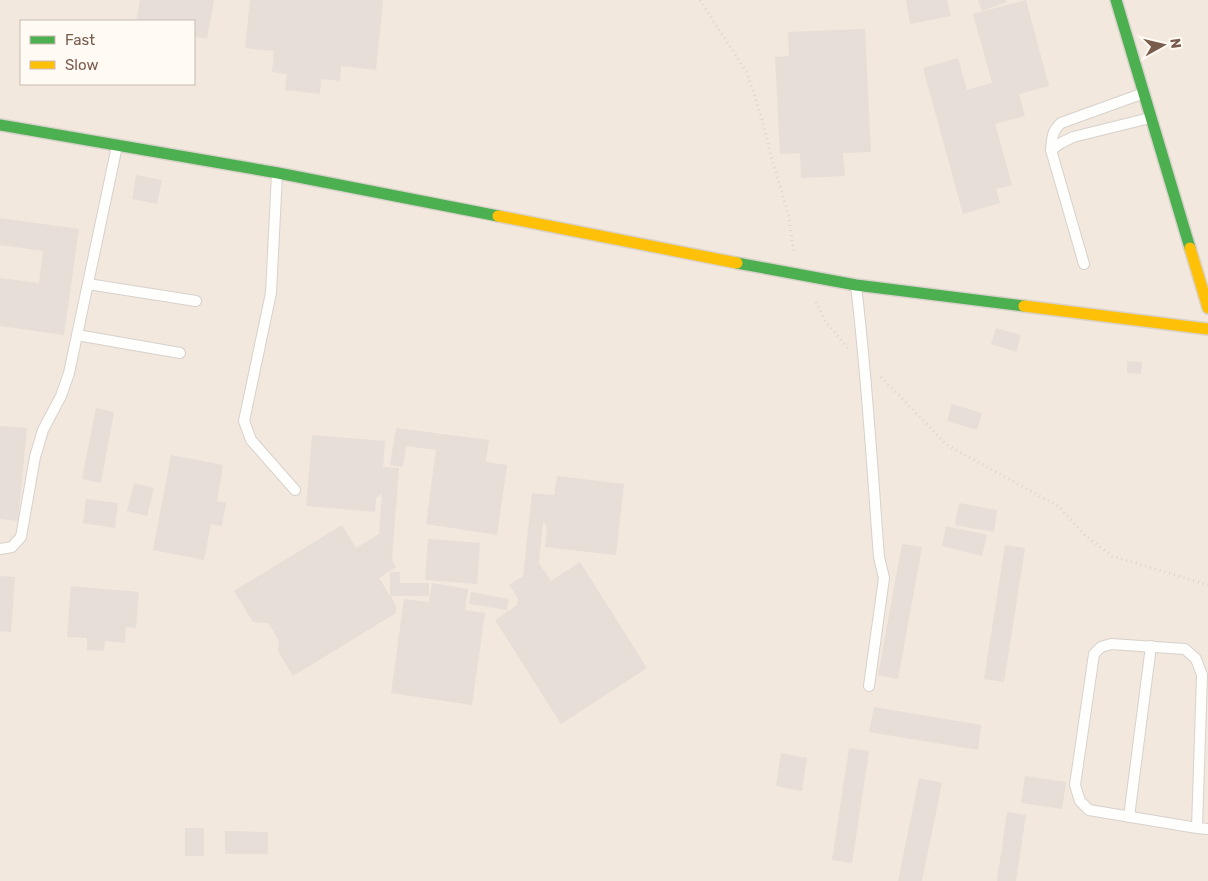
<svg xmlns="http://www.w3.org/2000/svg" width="1208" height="881" font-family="Rubik,sans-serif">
<rect width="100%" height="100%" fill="#f9f5f0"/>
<path fill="#f2e8de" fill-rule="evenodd" d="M 0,0 L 1208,0 L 1208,881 L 0,881 ZM 21,21 L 194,21 L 194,84 L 21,84 Z"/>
<g fill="#e6ded7">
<path d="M 140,0 L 214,0 L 207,39 L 194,36 L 194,21 L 136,21 Z"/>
<path d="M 250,0 L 383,0 L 376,70 L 341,66 L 340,81 L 321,79 L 320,94 L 285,90 L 287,74 L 272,72 L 274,51 L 245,48 Z"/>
<path d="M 906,0 L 947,0 L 951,16 L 910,24 Z"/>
<path d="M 978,0 L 1006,0 L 1007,2 L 982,11 Z"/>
<path d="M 1026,0 L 1049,86 L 1019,94 L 1025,116 L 995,124 L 1012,185 L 996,189 L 1000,203 L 963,214 L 923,68 L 958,58 L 967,90 L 992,83 L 973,14 Z"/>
<path d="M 865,29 L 871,152 L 843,153 L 845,176 L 801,178 L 800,153 L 780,154 L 775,57 L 789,56 L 788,32 Z"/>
<path d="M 136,175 L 162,180 L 157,204 L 132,199 Z"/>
<path d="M 0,218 L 79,229 L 64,335 L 0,326 L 0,278 L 39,283 L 43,251 L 0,245 Z"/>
<path d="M 996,328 L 1021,335 L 1016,352 L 991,344 Z"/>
<path d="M 1127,361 L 1142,362 L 1141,374 L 1127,373 Z"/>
<path d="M 952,404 L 982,413 L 977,430 L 947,421 Z"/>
<path d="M 96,408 L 114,412 L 101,483 L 82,479 Z"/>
<path d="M 0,426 L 27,428 L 18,521 L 0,519 Z"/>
<path d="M 396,428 L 489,440 L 486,462 L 507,465 L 497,535 L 426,524 L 436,450 L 406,446 L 403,467 L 390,465 Z"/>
<path d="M 312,435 L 385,441 L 383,467 L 399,468 L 392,560 L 396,567 L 379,578 L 390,596 L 390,572 L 400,572 L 400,583 L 429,583 L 429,596 L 391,596 L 396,606 L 396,613 L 293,676 L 278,651 L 279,640 L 268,623 L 253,622 L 234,591 L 342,525 L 356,548 L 379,534 L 382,494 L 376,498 L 375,512 L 306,506 Z"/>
<path d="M 171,455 L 223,465 L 217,501 L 226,503 L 222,526 L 211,524 L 204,560 L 153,550 Z"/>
<path d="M 557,476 L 624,484 L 616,555 L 545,547 L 547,527 L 543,521 L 539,563 L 551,581 L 580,562 L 647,668 L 561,724 L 495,620 L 517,605 L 518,598 L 509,585 L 523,576 L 532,493 L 554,495 Z"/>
<path d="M 134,483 L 154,488 L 147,516 L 127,511 Z"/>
<path d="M 86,499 L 118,503 L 115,528 L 83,523 Z"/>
<path d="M 959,503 L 997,510 L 994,532 L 955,525 Z"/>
<path d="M 946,526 L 987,535 L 982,556 L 942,546 Z"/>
<path d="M 428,539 L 480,543 L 477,584 L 425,580 Z"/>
<path d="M 902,544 L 922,547 L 898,679 L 878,675 Z"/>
<path d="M 1005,545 L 1025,548 L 1004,682 L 984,679 Z"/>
<path d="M 0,576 L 15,577 L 11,632 L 0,631 Z"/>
<path d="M 432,583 L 468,589 L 465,610 L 485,613 L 472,705 L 391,693 L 404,599 L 429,602 Z"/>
<path d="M 71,586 L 139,592 L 136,628 L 126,627 L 125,643 L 105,641 L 104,651 L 87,650 L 87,638 L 67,637 Z"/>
<path d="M 471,592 L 509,599 L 507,610 L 469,604 Z"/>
<path d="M 874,707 L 981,725 L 978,750 L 869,732 Z"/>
<path d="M 849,748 L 869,751 L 852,863 L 832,860 Z"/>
<path d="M 781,753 L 807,758 L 802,791 L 776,786 Z"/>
<path d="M 1025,776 L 1066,782 L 1062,809 L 1021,803 Z"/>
<path d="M 919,778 L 942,783 L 922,881 L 898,881 Z"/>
<path d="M 1007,812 L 1026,815 L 1016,881 L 997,881 Z"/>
<rect x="185" y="828" width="19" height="28"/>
<path d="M 225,831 L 268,832 L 268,854 L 225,854 Z"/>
</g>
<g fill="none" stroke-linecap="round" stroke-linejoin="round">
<defs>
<g id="lane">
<path d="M 1051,150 L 1061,143 L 1073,137 L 1150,118"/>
<path d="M 277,174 L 271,293 L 244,421 L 251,440 L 295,490"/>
<path d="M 1084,264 L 1051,150 C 1052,138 1052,131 1061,123 L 1144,93"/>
<path d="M 88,284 L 196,301"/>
<path d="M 856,286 C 867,376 872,466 879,557 L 884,578 L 869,686"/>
<path d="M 77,335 L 180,353"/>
<path d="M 0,549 L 12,547 L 21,537 L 35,457 L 43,430 L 61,396 L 69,373 L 117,146"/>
<path d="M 1129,817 L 1151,646"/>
<path d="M 1197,828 L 1202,675 L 1196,659 L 1185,649 L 1111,644 L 1101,647 L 1094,654 L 1075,785 L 1080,801 L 1089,810 L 1197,828 L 1208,829"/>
</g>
<g id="fast">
<path d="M 1116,0 L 1190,248"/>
<path d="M 0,125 L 278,173 L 498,216"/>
<path d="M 737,263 L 856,285 L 1024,306"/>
</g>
<g id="slow">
<path d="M 498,216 L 737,263"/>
<path d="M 1190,248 L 1208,308"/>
<path d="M 1024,306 L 1208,329"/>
</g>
</defs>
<use href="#lane" stroke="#d7d1cb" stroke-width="12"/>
<use href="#fast" stroke="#d9d2cb" stroke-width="14"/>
<use href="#slow" stroke="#d9d2cb" stroke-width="14"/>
<g stroke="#dcd5d0" stroke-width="3" stroke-dasharray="1 4" stroke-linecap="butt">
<path d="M 700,0 L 747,73 L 762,119 L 772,160 L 788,213 L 794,252"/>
<path d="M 816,302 L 826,322 L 848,348"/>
<path d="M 881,377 L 947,445 L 1058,506 L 1086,536 L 1112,556 L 1208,585"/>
</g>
<use href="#lane" stroke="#fefefd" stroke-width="10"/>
<use href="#fast" stroke="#4caf50" stroke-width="11"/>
<use href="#slow" stroke="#ffc107" stroke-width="11"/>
</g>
<rect x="20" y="20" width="175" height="65" fill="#fffaf3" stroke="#cabbb1"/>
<rect x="30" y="36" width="25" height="8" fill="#4caf50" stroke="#cabbb1"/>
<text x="65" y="45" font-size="15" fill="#7a5c4d">Fast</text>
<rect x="30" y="61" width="25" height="8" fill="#ffc107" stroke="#cabbb1"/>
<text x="65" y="70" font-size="15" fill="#7a5c4d">Slow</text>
<g transform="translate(1163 45) rotate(82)" stroke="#fffaf3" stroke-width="4" paint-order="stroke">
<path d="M0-4L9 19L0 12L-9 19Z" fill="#7a5c4d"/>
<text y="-8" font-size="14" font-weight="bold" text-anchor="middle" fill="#7a5c4d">N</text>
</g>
</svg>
